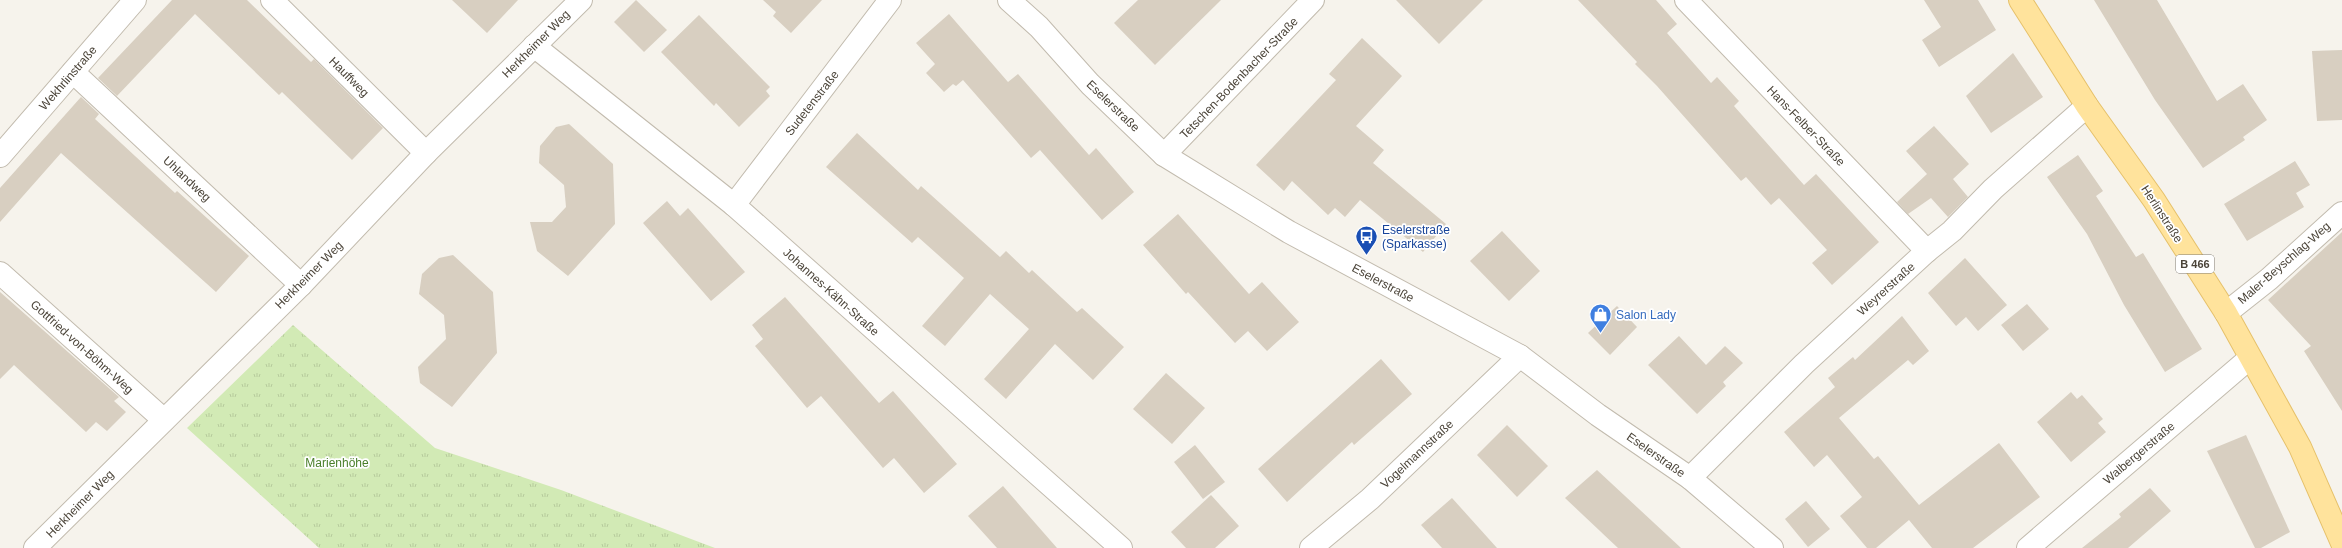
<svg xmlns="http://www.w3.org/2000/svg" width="2342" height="548" font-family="Arial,sans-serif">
<defs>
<pattern id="park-tufts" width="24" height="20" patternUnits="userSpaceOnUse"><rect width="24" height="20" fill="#d2eab5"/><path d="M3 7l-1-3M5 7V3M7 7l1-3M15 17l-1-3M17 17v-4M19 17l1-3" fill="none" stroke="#b6ca9c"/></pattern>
</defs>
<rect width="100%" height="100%" fill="#f6f3ec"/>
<path fill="url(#park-tufts)" d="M 293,325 L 435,448 L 561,490 L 715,548 L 319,548 L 187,428 Z"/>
<g fill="#d8cfc1">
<path d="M 172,0 L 247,0 L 311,62 L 314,59 L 383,128 L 352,160 L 282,92 L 279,95 L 195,14 L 117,96 L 98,78 Z"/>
<path d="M 452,0 L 518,0 L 487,33 Z"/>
<path d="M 636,0 L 667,30 L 644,52 L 614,22 Z"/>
<path d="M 763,0 L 822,0 L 791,33 L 773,16 L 776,12 Z"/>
<path d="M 1138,0 L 1221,0 L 1155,65 L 1114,23 Z"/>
<path d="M 1396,0 L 1483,0 L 1439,44 Z"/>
<path d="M 1578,0 L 1656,0 L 1677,24 L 1667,33 L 1711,83 L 1717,77 L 1739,101 L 1734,106 L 1804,185 L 1816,174 L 1879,242 L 1832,285 L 1812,263 L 1827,250 L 1779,198 L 1771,205 L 1746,177 L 1741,181 L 1657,86 L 1635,64 L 1637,62 Z"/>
<path d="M 1924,0 L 1978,0 L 1996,30 L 1939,67 L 1922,40 L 1941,27 Z"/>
<path d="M 2094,0 L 2157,0 L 2217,101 L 2243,84 L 2267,120 L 2243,137 L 2245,140 L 2203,168 L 2155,100 Z"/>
<path d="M 949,14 L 1008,82 L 1018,74 L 1089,155 L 1096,148 L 1134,192 L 1102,220 L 1040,150 L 1031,158 L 963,80 L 956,86 L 953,84 L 944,92 L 926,73 L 935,64 L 916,43 Z"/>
<path d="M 699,15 L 770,87 L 766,91 L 770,96 L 739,127 L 716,103 L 714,106 L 661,52 Z"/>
<path d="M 1362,38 L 1402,76 L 1356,126 L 1384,150 L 1373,163 L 1446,224 L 1423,252 L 1360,200 L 1345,217 L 1335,208 L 1328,215 L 1292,181 L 1284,191 L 1256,165 L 1336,80 L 1329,74 Z"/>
<path d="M 2342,50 L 2342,120 L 2317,121 L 2312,51 Z"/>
<path d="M 2013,53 L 2043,97 L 1991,133 L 1966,96 Z"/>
<path d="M 81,97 L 99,114 L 95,119 L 175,193 L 177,191 L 249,256 L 216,292 L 61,153 L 0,222 L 0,188 Z"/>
<path d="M 569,124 L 613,164 L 615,224 L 568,276 L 537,251 L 530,222 L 552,222 L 566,207 L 564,185 L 539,163 L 540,146 L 556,127 Z"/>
<path d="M 1934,126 L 1969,164 L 1953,179 L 1968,197 L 1948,217 L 1931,198 L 1908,214 L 1897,202 L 1927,174 L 1906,151 Z"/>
<path d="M 857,133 L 918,190 L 921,186 L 1000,257 L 1006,251 L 1029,273 L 1032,270 L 1077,312 L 1082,308 L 1124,347 L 1093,380 L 1055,344 L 1006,399 L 984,379 L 1029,329 L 990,294 L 945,346 L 922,326 L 964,278 L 918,237 L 912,243 L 826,167 Z"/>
<path d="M 2078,155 L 2103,191 L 2096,196 L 2136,257 L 2143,253 L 2202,349 L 2165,372 L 2124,305 L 2087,234 L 2047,177 Z"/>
<path d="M 2295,161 L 2310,185 L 2296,193 L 2304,207 L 2247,241 L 2224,204 Z"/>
<path d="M 667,201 L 680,216 L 688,208 L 745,272 L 711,301 L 643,223 Z"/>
<path d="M 1178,214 L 1249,294 L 1262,282 L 1299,322 L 1267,351 L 1248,331 L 1235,343 L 1188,292 L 1186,294 L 1143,245 Z"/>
<path d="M 1502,231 L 1540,271 L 1509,301 L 1470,261 Z"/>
<path d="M 2342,232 L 2342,411 L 2304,351 L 2311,346 L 2268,300 Z"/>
<path d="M 453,255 L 493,292 L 497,353 L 452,407 L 420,383 L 418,367 L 446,339 L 444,315 L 419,294 L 422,274 L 439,258 Z"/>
<path d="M 1965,258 L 2007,305 L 1978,331 L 1966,317 L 1956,326 L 1928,293 Z"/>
<path d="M 0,292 L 119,397 L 114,401 L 126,412 L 107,431 L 96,422 L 86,432 L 14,365 L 0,379 Z"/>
<path d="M 785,297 L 879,403 L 893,391 L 957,464 L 924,493 L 894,458 L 883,468 L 821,396 L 807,408 L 755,346 L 763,339 L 752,325 Z"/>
<path d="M 2027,304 L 2049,329 L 2023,351 L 2001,325 Z"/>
<path d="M 1617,306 L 1637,327 L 1610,355 L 1588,333 Z"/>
<path d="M 1902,316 L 1929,351 L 1913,365 L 1908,360 L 1839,418 L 1874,459 L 1878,456 L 1919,505 L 1999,443 L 2040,497 L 1973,548 L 1932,548 L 1909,520 L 1876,548 L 1867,548 L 1840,516 L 1862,497 L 1827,455 L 1814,467 L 1784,432 L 1835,387 L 1828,378 L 1853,357 L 1855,360 Z"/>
<path d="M 1679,336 L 1706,365 L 1725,346 L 1743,363 L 1723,382 L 1726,386 L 1697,414 L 1648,365 Z"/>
<path d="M 1381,359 L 1412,394 L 1354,445 L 1352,442 L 1287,502 L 1258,469 Z"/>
<path d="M 1166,373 L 1205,408 L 1172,444 L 1133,409 Z"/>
<path d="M 2071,392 L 2077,399 L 2082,395 L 2103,419 L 2098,423 L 2106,432 L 2071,462 L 2037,422 Z"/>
<path d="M 1507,425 L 1548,466 L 1517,497 L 1477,455 Z"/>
<path d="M 2246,435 L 2290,532 L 2261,548 L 2255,548 L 2207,451 Z"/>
<path d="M 1195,445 L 1225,482 L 1203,499 L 1174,462 Z"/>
<path d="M 1597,470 L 1681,548 L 1618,548 L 1565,498 Z"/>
<path d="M 1003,486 L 1022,508 L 1057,548 L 997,548 L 968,516 Z"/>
<path d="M 2150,488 L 2171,511 L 2128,548 L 2082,548 L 2121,517 L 2119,514 Z"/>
<path d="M 1211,495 L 1239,526 L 1215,548 L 1186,548 L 1171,532 Z"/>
<path d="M 1452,498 L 1497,548 L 1442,548 L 1421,525 Z"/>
<path d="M 1806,501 L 1830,529 L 1808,547 L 1785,519 Z"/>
</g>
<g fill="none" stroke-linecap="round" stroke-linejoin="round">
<defs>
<g id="minor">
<path d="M 272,0 L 426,153"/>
<path d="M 1009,0 L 1039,27 L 1090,84 L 1164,155 L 1289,232 L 1520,356 L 1598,415 L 1690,478 L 1772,548"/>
<path d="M 1686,0 L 1927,251"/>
<path d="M 534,46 L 734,205 L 1121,548"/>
<path d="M 73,72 L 301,285"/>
<path d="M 1164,155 L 1313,0"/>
<path d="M 0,156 L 135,0"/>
<path d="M 734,205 L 890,0"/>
<path d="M 0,273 L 164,420"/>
<path d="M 2226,313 L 2269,279 L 2342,213"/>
<path d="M 1690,478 L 1804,364 L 1927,251 L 1952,231 L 1993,189 L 2087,106"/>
<path d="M 35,548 L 301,285 L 426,153 L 581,0"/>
<path d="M 1311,548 L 1370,499 L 1520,356"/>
<path d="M 2028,548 L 2250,358"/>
</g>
<path id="primary" d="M 2020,0 L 2087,106 L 2154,200 L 2226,313 L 2300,447 L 2342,543"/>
</defs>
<use href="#minor" stroke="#c2bbae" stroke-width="24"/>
<use href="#primary" stroke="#e6c16a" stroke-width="24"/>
<use href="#minor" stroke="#fff" stroke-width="22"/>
<use href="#primary" stroke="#ffe39c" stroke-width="22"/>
</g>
<defs>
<symbol id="bus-pin" viewBox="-11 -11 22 30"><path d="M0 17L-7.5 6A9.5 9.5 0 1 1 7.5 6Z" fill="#1a4fb4" stroke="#fff"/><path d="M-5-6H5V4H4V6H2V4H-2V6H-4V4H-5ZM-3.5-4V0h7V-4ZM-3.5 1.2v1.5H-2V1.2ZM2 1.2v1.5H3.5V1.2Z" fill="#fff"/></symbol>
<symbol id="shop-pin" viewBox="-11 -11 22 30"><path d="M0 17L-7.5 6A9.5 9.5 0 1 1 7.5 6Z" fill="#3f7fe0" stroke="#fff"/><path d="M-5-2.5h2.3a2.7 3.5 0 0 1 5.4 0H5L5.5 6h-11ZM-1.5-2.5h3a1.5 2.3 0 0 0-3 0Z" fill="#fff"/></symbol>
</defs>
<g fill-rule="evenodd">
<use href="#bus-pin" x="1354" y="224" width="25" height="34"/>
<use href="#shop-pin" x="1588" y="302" width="25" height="34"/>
</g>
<g text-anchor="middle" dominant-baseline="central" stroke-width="3.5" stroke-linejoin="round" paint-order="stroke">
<rect fill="#fff" stroke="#817c74" stroke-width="1" x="2176" y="255" width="38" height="18" rx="3"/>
<g font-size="11" font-weight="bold" fill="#4b4439">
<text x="2195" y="264">B 466</text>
</g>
<g font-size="12" fill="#4b4439" stroke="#fff">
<text transform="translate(536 44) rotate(-45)">Herkheimer Weg</text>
<text transform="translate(349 77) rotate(45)">Hauffweg</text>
<text transform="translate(68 78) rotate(-49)">Wekhrlinstraße</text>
<text transform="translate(1239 78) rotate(-46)">Tetschen-Bodenbacher-Straße</text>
<text transform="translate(812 103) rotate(-52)">Sudetenstraße</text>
<text transform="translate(1113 106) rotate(44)">Eselerstraße</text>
<text transform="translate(1806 126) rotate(46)">Hans-Felber-Straße</text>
<text transform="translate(187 179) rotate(43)">Uhlandweg</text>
<text transform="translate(2162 214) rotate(57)">Herlinstraße</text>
<text transform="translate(2284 263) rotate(-41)">Maler-Beyschlag-Weg</text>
<text transform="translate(309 275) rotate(-45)">Herkheimer Weg</text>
<text transform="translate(1383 283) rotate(28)">Eselerstraße</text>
<text transform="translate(1886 289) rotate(-42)">Weyrerstraße</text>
<text transform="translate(831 292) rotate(42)">Johannes-Kähn-Straße</text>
<text transform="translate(82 347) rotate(42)">Gottfried-von-Böhm-Weg</text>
<text transform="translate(2139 453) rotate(-40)">Walbergerstraße</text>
<text transform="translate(1417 454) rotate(-43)">Vogelmannstraße</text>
<text transform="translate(1656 455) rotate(35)">Eselerstraße</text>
<text transform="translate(80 504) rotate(-45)">Herkheimer Weg</text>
</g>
<g font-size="12" fill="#164399" stroke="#fff" text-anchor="start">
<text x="1382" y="230">Eselerstraße<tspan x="1382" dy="14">(Sparkasse)</tspan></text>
</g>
<g font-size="12" fill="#366cbe" stroke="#fff" text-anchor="start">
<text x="1616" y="315">Salon Lady</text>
</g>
<g font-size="12" fill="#4a7f2a" stroke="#fff">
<text x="337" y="463">Marienhöhe</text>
</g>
</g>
</svg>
